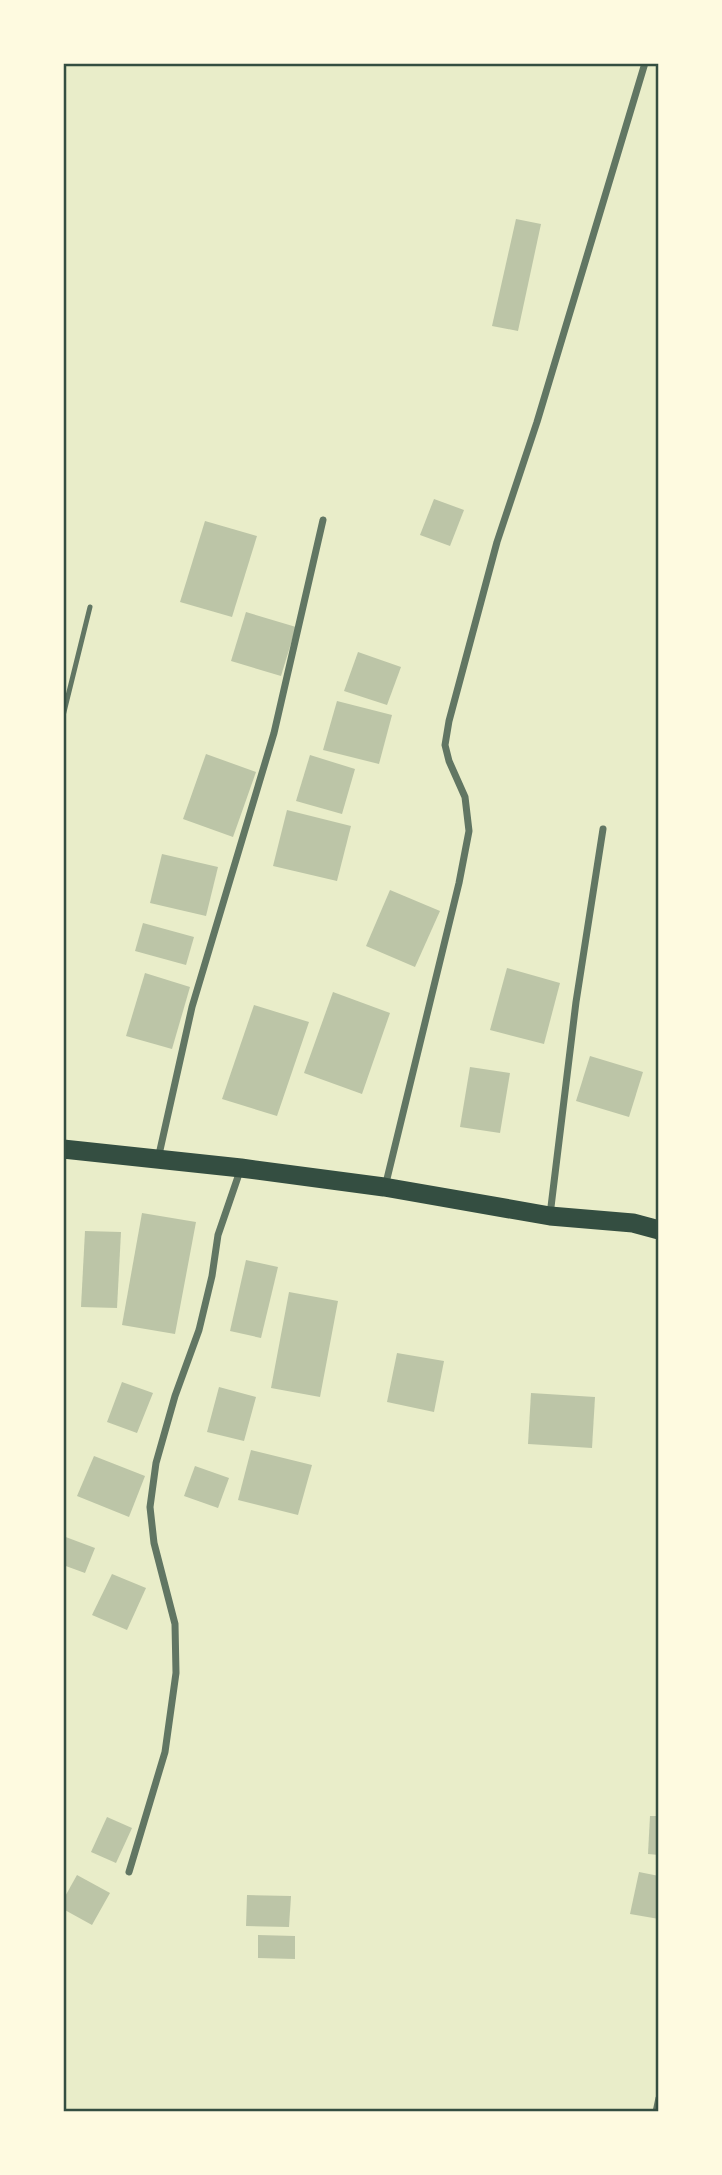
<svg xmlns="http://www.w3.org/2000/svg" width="722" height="2175" font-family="Raleway,sans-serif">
<rect width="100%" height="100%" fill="#e9edc9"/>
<g fill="#bcc5a7">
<path d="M 516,219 L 541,224 L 518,331 L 492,326 Z"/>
<path d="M 434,499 L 464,510 L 450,546 L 420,535 Z"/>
<path d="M 205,521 L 257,536 L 232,617 L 180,602 Z"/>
<path d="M 246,612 L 296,627 L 281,676 L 231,661 Z"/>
<path d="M 358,652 L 401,667 L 387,705 L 344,691 Z"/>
<path d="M 337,701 L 392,715 L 379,764 L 323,750 Z"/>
<path d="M 206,754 L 256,772 L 233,837 L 183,819 Z"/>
<path d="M 310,755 L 355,769 L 342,814 L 296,801 Z"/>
<path d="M 287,810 L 351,826 L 337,881 L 273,866 Z"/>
<path d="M 162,854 L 218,867 L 206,916 L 150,903 Z"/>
<path d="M 390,890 L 440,911 L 415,967 L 366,946 Z"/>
<path d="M 143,923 L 194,937 L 186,965 L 135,951 Z"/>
<path d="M 507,968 L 560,983 L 544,1044 L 490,1030 Z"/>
<path d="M 145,973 L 190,987 L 172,1049 L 126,1036 Z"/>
<path d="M 333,992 L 390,1013 L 362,1094 L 304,1073 Z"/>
<path d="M 254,1005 L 309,1022 L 277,1116 L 222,1099 Z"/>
<path d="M 590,1056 L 643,1072 L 629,1117 L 576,1101 Z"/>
<path d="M 470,1067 L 510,1073 L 500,1133 L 460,1127 Z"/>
<path d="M 142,1213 L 196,1222 L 175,1334 L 122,1325 Z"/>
<path d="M 85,1231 L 121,1232 L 117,1308 L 81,1307 Z"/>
<path d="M 246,1260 L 278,1267 L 261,1338 L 230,1331 Z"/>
<path d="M 289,1292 L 338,1301 L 320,1397 L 271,1388 Z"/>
<path d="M 397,1353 L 444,1361 L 434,1412 L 387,1402 Z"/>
<path d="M 122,1382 L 153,1393 L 137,1433 L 107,1422 Z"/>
<path d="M 219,1387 L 256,1397 L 244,1441 L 207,1432 Z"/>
<path d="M 531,1393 L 595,1397 L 592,1448 L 528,1444 Z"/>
<path d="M 251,1450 L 312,1465 L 298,1515 L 238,1500 Z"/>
<path d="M 94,1456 L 145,1476 L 129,1517 L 77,1496 Z"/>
<path d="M 195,1466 L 229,1478 L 218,1508 L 184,1496 Z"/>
<path d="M 63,1536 L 95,1548 L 85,1573 L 63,1565 Z"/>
<path d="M 112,1574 L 146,1588 L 127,1630 L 92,1615 Z"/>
<path d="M 650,1816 L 659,1816 L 659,1855 L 648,1854 Z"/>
<path d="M 107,1817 L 132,1828 L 116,1863 L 91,1852 Z"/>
<path d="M 639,1872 L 659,1876 L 659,1919 L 630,1914 Z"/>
<path d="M 77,1875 L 110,1893 L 92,1925 L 63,1909 L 63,1900 Z"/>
<path d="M 247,1895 L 291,1896 L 289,1927 L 246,1926 Z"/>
<path d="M 258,1935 L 295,1936 L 295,1959 L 258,1958 Z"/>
</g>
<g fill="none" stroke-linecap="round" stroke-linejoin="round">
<path stroke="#617663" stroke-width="5" d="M 63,716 L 90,607"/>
<g stroke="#617663" stroke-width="7">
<path d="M 158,1159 L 192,1007 L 274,733 L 323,520"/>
<path d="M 385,1187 L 459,883 L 469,831 L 465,797 L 449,761 L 445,745 L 449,721 L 497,542 L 537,422 L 645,63"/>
<path d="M 550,1215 L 576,1002 L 603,829"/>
<path d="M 129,1872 L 165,1752 L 176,1673 L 175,1624 L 154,1543 L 150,1507 L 156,1463 L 175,1396 L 199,1330 L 212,1276 L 218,1235 L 241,1168"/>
<path d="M 656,2112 L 659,2098"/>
</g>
<path stroke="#344e41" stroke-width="19" d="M 63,1149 L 241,1168 L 384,1187 L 550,1216 L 633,1223 L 659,1230"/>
</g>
<rect width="722" height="2175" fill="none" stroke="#fefae0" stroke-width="130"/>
<rect x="65" y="65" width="592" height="2045" fill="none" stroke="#344e41" stroke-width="2.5"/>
</svg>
